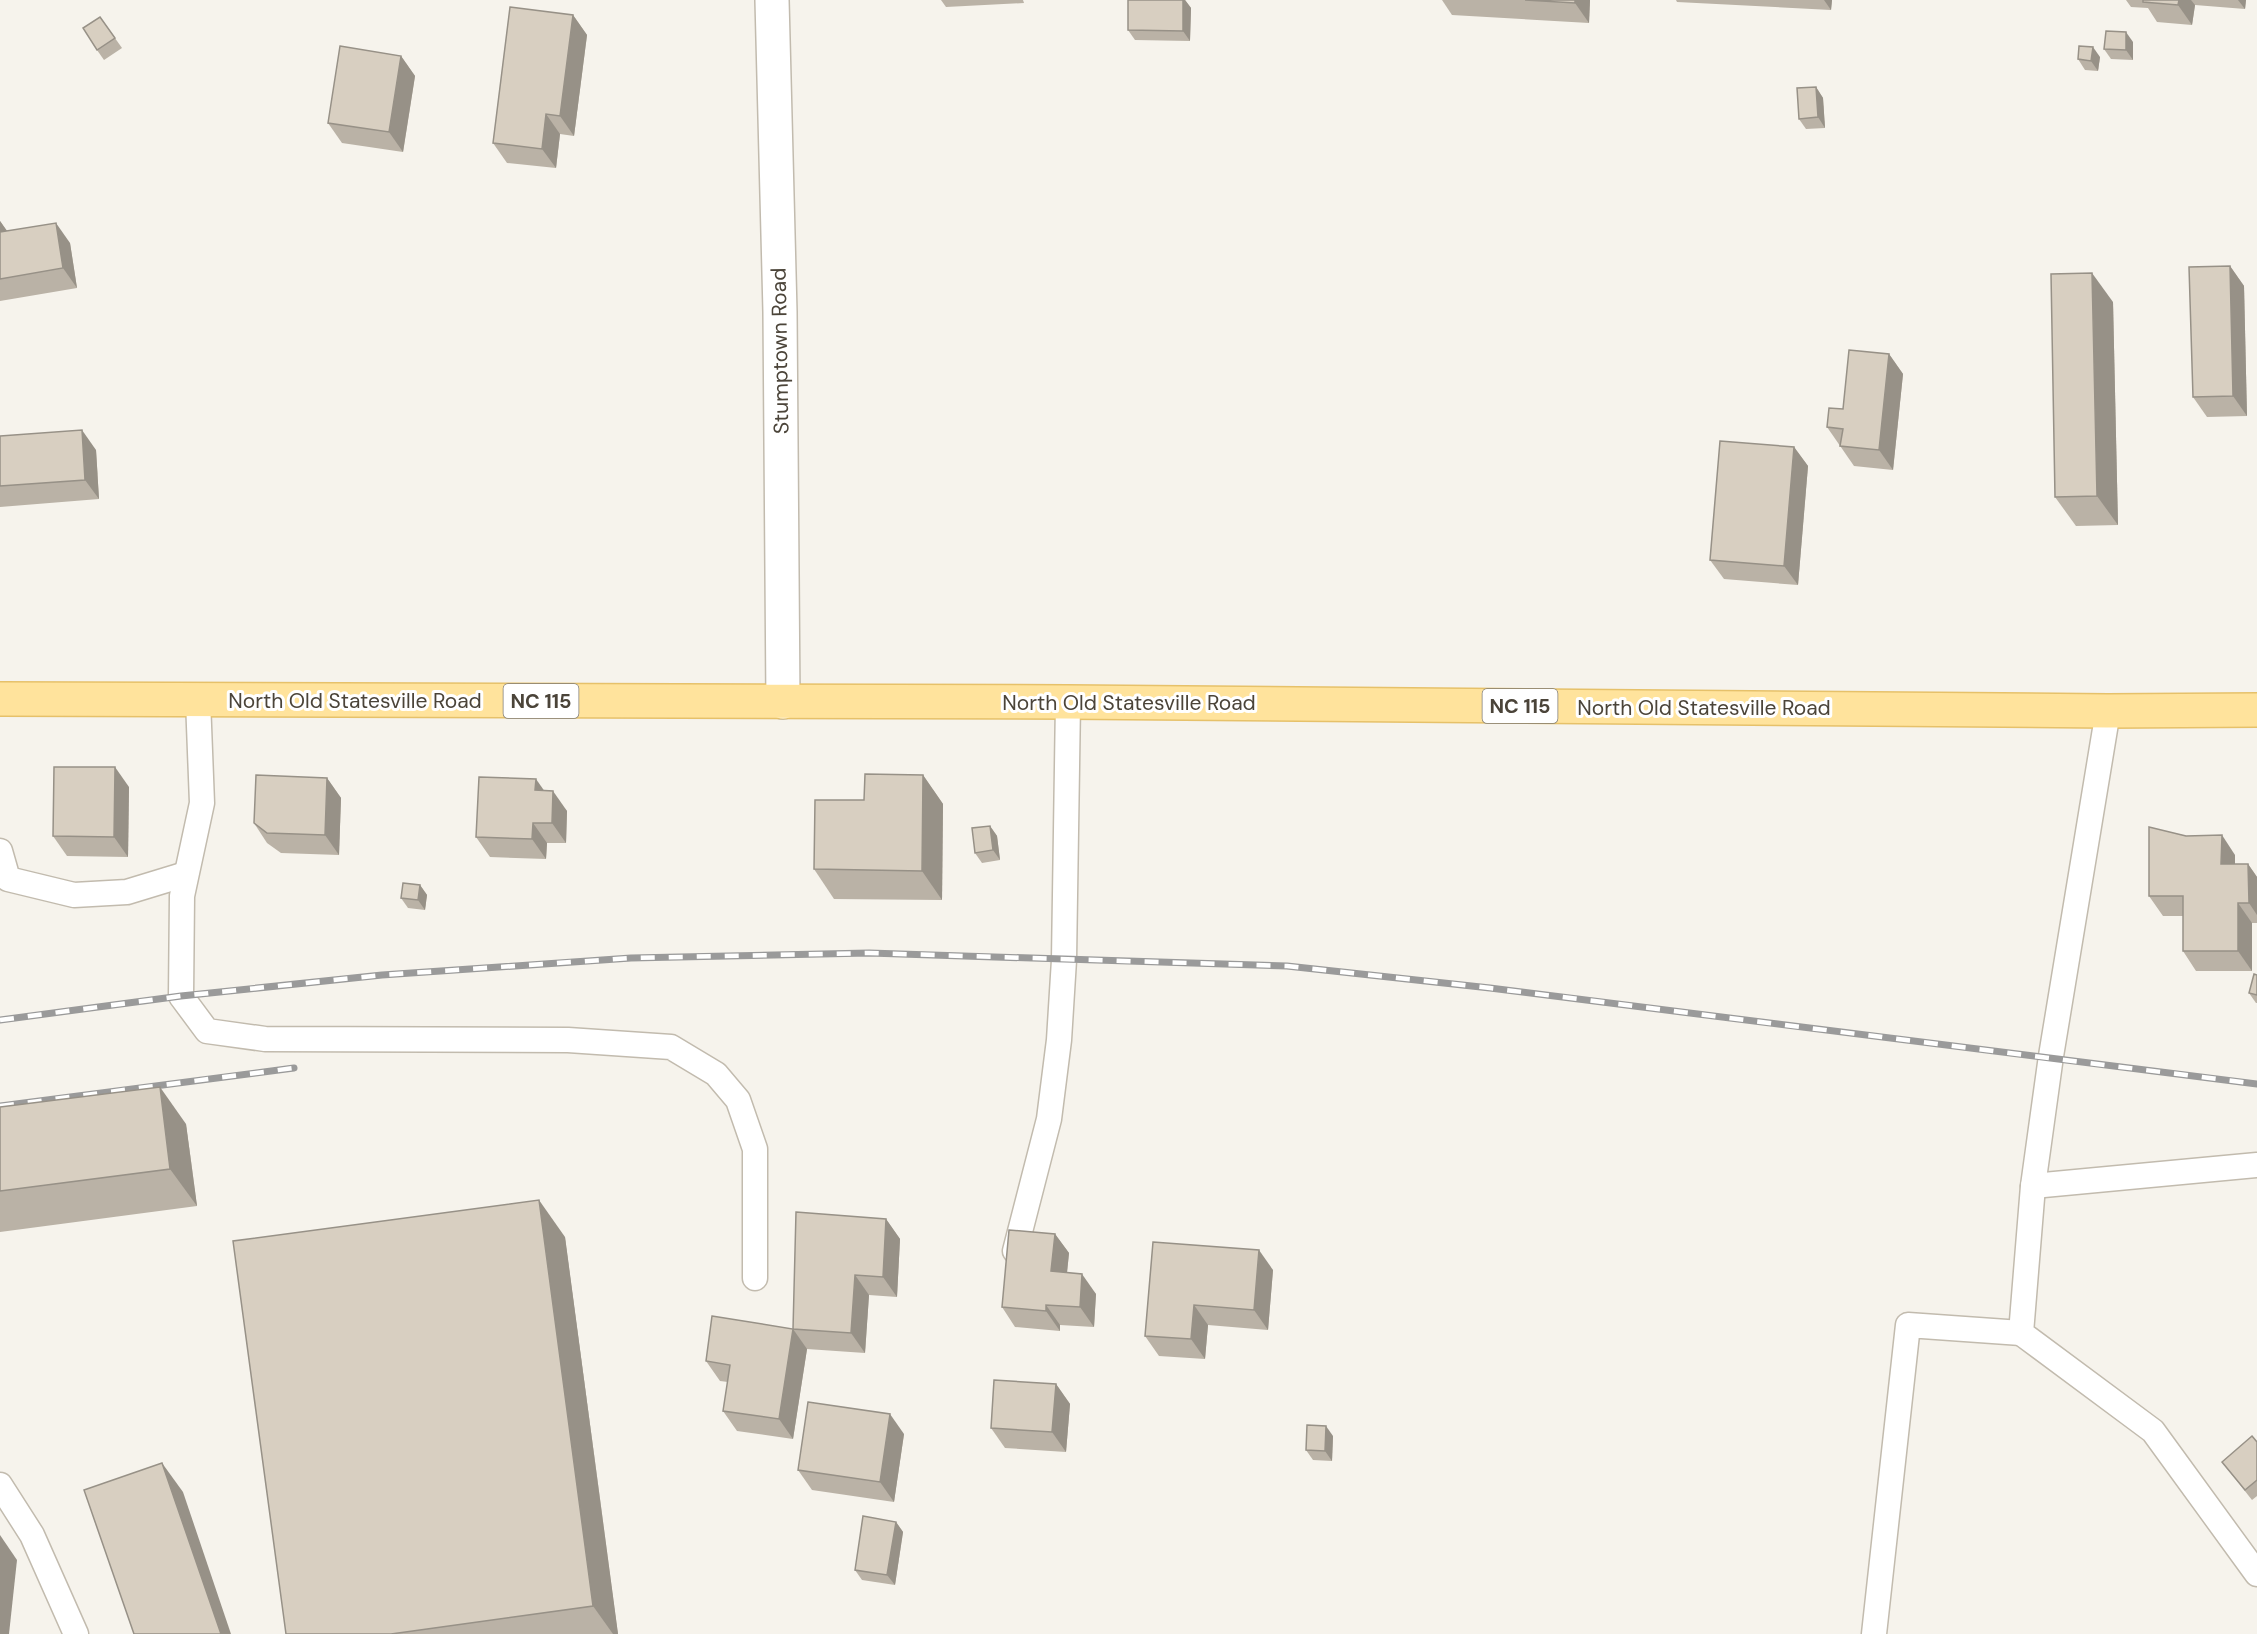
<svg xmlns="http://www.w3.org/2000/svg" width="2257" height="1634" font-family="'DM Sans',sans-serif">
<rect width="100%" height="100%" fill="#f6f3ec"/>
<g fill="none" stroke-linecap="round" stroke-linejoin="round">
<defs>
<g id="service">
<path d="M 198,700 L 202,803 L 182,896 L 181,996 L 207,1031 L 265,1039 L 568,1040 L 671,1047 L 716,1074 L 738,1100 L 755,1149 L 755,1278"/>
<path d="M 2108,711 L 2051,1056 L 2033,1186 L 2021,1333 L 2153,1431 L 2257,1574"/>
<path d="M 0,851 L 8,879 L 74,895 L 127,892 L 186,874"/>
<path d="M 2033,1186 L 2257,1165"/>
<path d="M 1015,1251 L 1049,1119 L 1059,1040 L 1064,960 L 1068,702"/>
<path d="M 0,1485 L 32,1535 L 76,1634"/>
<path d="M 1874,1634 L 1908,1325 L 2021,1333"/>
</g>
<path id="tertiary" d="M 772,0 L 780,312 L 783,702"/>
<path id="primary" d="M 0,699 L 1068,702 L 2108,711 L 2257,710"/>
</defs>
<use href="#service" stroke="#c2bbae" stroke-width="27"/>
<use href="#tertiary" stroke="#c2bbae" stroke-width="36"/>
<use href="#primary" stroke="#e6c16a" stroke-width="36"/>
<use href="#service" stroke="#fff" stroke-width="24"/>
<use href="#tertiary" stroke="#fff" stroke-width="33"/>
<use href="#primary" stroke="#ffe39c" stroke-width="33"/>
<defs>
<g id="rail">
<path d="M 0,1020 L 181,996 L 382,975 L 631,958 L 869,953 L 1287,966 L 1490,988 L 2257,1084"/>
<path d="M 0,1106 L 294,1068"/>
</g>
</defs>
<use href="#rail" stroke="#9a9a9a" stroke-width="7"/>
<use href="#rail" stroke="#fff" stroke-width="4.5" stroke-dasharray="14" stroke-linecap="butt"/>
</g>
<g fill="#bab2a6">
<path d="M 941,0 L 1023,0 L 1024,3 L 946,7 Z"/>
<path d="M 1128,0 L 1185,0 L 1191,8 L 1190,41 L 1135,40 L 1128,30 Z"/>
<path d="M 1442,0 L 1590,0 L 1589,23 L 1452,15 Z"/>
<path d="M 1676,0 L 1832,0 L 1831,10 L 1677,2 Z"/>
<path d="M 2126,0 L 2246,0 L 2245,9 L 2195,5 L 2192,25 L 2157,22 L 2148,8 L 2131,7 Z"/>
<path d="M 573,15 L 587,35 L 574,136 L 560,134 L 556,168 L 507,163 L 493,143 Z"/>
<path d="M 100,17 L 122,48 L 104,60 L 97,50 Z"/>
<path d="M 2133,42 L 2133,60 L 2111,59 L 2104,49 Z"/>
<path d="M 401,56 L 415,76 L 403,152 L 342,143 L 328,123 Z"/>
<path d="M 2100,57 L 2098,71 L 2085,70 L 2078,59 Z"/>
<path d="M 1816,87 L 1823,98 L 1825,128 L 1806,129 L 1799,119 Z"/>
<path d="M 0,221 L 7,231 L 70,243 L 77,288 L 0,301 Z"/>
<path d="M 2230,266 L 2244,286 L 2247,416 L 2207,417 L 2193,397 Z"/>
<path d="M 2113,302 L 2118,525 L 2076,526 L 2055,497 Z"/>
<path d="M 1889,354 L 1903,374 L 1893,470 L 1854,466 L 1827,427 Z"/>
<path d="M 0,436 L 96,450 L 99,499 L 0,507 Z"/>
<path d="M 1794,447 L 1808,466 L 1798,585 L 1724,579 L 1710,560 Z"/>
<path d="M 923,775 L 943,804 L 942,900 L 834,899 L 814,869 L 864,800 Z"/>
<path d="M 327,778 L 341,798 L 339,855 L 281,853 L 267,843 L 254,823 Z"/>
<path d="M 129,787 L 128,857 L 67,856 L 53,836 Z"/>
<path d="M 544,790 L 567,811 L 566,843 L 547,843 L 546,859 L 490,857 L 476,837 Z"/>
<path d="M 990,826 L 997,836 L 1000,860 L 982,863 L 975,853 Z"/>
<path d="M 2235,855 L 2235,864 L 2248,864 L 2257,877 L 2257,923 L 2252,923 L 2252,971 L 2196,971 L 2183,951 L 2183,916 L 2163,916 L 2149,896 Z"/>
<path d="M 420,885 L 427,895 L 425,910 L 408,908 L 401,898 Z"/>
<path d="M 2249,993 L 2257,995 L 2257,1003 L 2256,1003 Z"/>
<path d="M 0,1107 L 186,1124 L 197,1206 L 0,1232 Z"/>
<path d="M 886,1219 L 900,1239 L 897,1297 L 869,1295 L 865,1353 L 807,1349 L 793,1439 L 737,1431 L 723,1411 L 728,1382 L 720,1381 L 706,1361 L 793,1329 Z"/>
<path d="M 1055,1234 L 1069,1253 L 1067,1273 L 1096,1294 L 1094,1327 L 1060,1325 L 1060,1331 L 1015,1327 L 1002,1307 Z"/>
<path d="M 565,1237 L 618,1634 L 286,1634 Z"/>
<path d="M 1153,1242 L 1273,1270 L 1268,1330 L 1208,1325 L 1205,1359 L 1159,1356 L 1145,1336 Z"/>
<path d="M 1056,1384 L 1070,1404 L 1066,1452 L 1005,1448 L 991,1428 Z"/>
<path d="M 904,1434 L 894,1502 L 812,1490 L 798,1470 Z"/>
<path d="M 1333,1436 L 1332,1461 L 1313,1460 L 1306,1450 Z"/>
<path d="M 2257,1442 L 2257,1496 L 2252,1500 L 2222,1462 Z"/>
<path d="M 896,1522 L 903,1532 L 895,1585 L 862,1580 L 855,1570 Z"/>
</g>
<g fill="#979187">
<path d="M 1183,0 L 1185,0 L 1191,8 L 1190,41 L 1183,31 Z"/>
<path d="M 1575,0 L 1590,0 L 1589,23 L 1575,3 Z"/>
<path d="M 1824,0 L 1832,0 L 1831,10 Z"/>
<path d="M 2179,0 L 2191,0 L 2195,5 L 2192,25 L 2178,5 Z"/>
<path d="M 2238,0 L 2246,0 L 2245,9 Z"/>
<path d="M 573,15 L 587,35 L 574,136 L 560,116 Z"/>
<path d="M 2126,32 L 2133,42 L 2133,60 L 2126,50 Z"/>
<path d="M 2093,47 L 2100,57 L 2098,71 L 2091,61 Z"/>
<path d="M 401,56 L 415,76 L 403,152 L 389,132 Z"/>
<path d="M 1816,87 L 1823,98 L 1825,128 L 1818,117 Z"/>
<path d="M 546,114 L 560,134 L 556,168 L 542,149 Z"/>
<path d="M 0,221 L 12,238 L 0,232 Z"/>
<path d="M 56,223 L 70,243 L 77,288 L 63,268 Z"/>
<path d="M 2230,266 L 2244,286 L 2247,416 L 2233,396 Z"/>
<path d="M 2092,273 L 2113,302 L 2118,525 L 2097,496 Z"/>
<path d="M 1889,354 L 1903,374 L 1893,470 L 1879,450 Z"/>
<path d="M 82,430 L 96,450 L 99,499 L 85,480 Z"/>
<path d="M 1794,447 L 1808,466 L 1798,585 L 1784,566 Z"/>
<path d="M 115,767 L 129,787 L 128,857 L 114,837 Z"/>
<path d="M 923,775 L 943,804 L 942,900 L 922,871 Z"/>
<path d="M 327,778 L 341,798 L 339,855 L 325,835 Z"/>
<path d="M 536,779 L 550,799 L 535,790 Z"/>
<path d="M 553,791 L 567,811 L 566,843 L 552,823 Z"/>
<path d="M 533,823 L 547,843 L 546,859 L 532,839 Z"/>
<path d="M 990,826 L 997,836 L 1000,860 L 993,850 Z"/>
<path d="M 2222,835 L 2235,855 L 2235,884 L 2221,864 Z"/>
<path d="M 2248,864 L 2257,877 L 2257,915 L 2249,903 Z"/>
<path d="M 420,885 L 427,895 L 425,910 L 418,900 Z"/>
<path d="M 2238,903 L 2252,923 L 2252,971 L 2238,951 Z"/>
<path d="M 160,1087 L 186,1124 L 197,1206 L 170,1169 Z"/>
<path d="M 539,1200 L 565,1237 L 618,1634 L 613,1634 L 593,1606 Z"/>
<path d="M 886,1219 L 900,1239 L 897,1297 L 883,1277 Z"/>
<path d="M 1055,1234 L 1069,1253 L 1065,1291 L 1051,1271 Z"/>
<path d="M 1259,1250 L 1273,1270 L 1268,1330 L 1254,1310 Z"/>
<path d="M 1082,1274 L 1096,1294 L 1094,1327 L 1080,1307 Z"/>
<path d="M 855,1275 L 869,1295 L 865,1353 L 851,1333 Z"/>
<path d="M 1046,1305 L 1060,1325 L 1060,1331 L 1046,1311 Z"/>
<path d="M 1194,1305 L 1208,1325 L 1205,1359 L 1191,1339 Z"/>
<path d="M 793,1329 L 807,1349 L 793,1439 L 779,1419 Z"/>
<path d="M 1056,1384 L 1070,1404 L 1066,1452 L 1052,1432 Z"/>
<path d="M 890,1414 L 904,1434 L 894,1502 L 880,1482 Z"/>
<path d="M 1326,1426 L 1333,1436 L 1332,1461 L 1325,1451 Z"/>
<path d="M 162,1463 L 183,1492 L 231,1634 L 221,1634 Z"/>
<path d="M 896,1522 L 903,1532 L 895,1585 L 887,1575 Z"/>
<path d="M 0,1535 L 17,1560 L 9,1634 L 0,1634 Z"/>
</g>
<g fill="#d8cfc1" stroke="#979187" stroke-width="1.5">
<path d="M 1128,0 L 1183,0 L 1183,31 L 1128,30 Z"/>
<path d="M 1525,0 L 1575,0 L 1575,3 Z"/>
<path d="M 2143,0 L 2179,0 L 2178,5 L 2143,2 Z"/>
<path d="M 510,7 L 573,15 L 560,116 L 546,114 L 542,149 L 493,143 Z"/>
<path d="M 100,17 L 115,38 L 97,50 L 83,28 Z"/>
<path d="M 2106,31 L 2126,32 L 2126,50 L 2104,49 Z"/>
<path d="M 340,46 L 401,56 L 389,132 L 328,123 Z"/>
<path d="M 2079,46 L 2093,47 L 2091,61 L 2078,59 Z"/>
<path d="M 1816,87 L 1818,117 L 1799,119 L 1797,88 Z"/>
<path d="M 56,223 L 63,268 L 0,279 L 0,232 Z"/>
<path d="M 2230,266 L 2233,396 L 2193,397 L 2189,267 Z"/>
<path d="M 2092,273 L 2097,496 L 2055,497 L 2051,274 Z"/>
<path d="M 1849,350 L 1889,354 L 1879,450 L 1840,446 L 1843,429 L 1827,427 L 1829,408 L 1843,409 Z"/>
<path d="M 82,430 L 85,480 L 0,486 L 0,436 Z"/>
<path d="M 1720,441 L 1794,447 L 1784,566 L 1710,560 Z"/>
<path d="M 54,767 L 115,767 L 114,837 L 53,836 Z"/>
<path d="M 865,774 L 923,775 L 922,871 L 814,869 L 815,800 L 864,800 Z"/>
<path d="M 256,775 L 327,778 L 325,835 L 267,833 L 254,823 Z"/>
<path d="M 479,777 L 536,779 L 535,790 L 553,791 L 552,823 L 533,823 L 532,839 L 476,837 Z"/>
<path d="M 990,826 L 993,850 L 975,853 L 972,828 Z"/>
<path d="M 2149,827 L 2186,836 L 2222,835 L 2221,864 L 2248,864 L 2249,903 L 2238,903 L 2238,951 L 2183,951 L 2183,896 L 2149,896 Z"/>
<path d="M 403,883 L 420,885 L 418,900 L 401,898 Z"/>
<path d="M 2254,974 L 2257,975 L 2257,995 L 2249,993 Z"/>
<path d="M 160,1087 L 170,1169 L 0,1191 L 0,1107 Z"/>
<path d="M 539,1200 L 593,1606 L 391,1634 L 286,1634 L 233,1241 Z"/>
<path d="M 796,1212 L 886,1219 L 883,1277 L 855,1275 L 851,1333 L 793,1329 Z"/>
<path d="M 1009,1230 L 1055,1234 L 1051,1271 L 1082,1274 L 1080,1307 L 1046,1305 L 1046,1311 L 1002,1307 Z"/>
<path d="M 1153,1242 L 1259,1250 L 1254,1310 L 1194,1305 L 1191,1339 L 1145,1336 Z"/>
<path d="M 712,1316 L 793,1329 L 779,1419 L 723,1411 L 730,1365 L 706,1361 Z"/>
<path d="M 994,1380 L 1056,1384 L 1052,1432 L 991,1428 Z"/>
<path d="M 808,1402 L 890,1414 L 880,1482 L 798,1470 Z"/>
<path d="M 1307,1425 L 1326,1426 L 1325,1451 L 1306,1450 Z"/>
<path d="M 2252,1436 L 2257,1442 L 2257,1480 L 2245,1490 L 2222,1462 Z"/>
<path d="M 162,1463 L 221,1634 L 134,1634 L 84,1490 Z"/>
<path d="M 863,1516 L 896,1522 L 887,1575 L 855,1570 Z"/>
</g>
<g text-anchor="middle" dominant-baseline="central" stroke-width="6" stroke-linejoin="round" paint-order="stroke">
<g fill="#fff" stroke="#817c74" stroke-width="1.5">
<rect x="503.5" y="684" width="75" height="34" rx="4.5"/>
<rect x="1482.5" y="689" width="75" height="34" rx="4.5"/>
</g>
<g font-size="20" font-weight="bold" fill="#4b4439">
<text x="541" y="701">NC 115</text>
<text x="1520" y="706">NC 115</text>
</g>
<g font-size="21" fill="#4b4439" stroke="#fff">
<text transform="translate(780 351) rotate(-91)">Stumptown Road</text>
<text x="355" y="701">North Old Statesville Road</text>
<text x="1129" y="703">North Old Statesville Road</text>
<text x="1704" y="708">North Old Statesville Road</text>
</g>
</g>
</svg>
